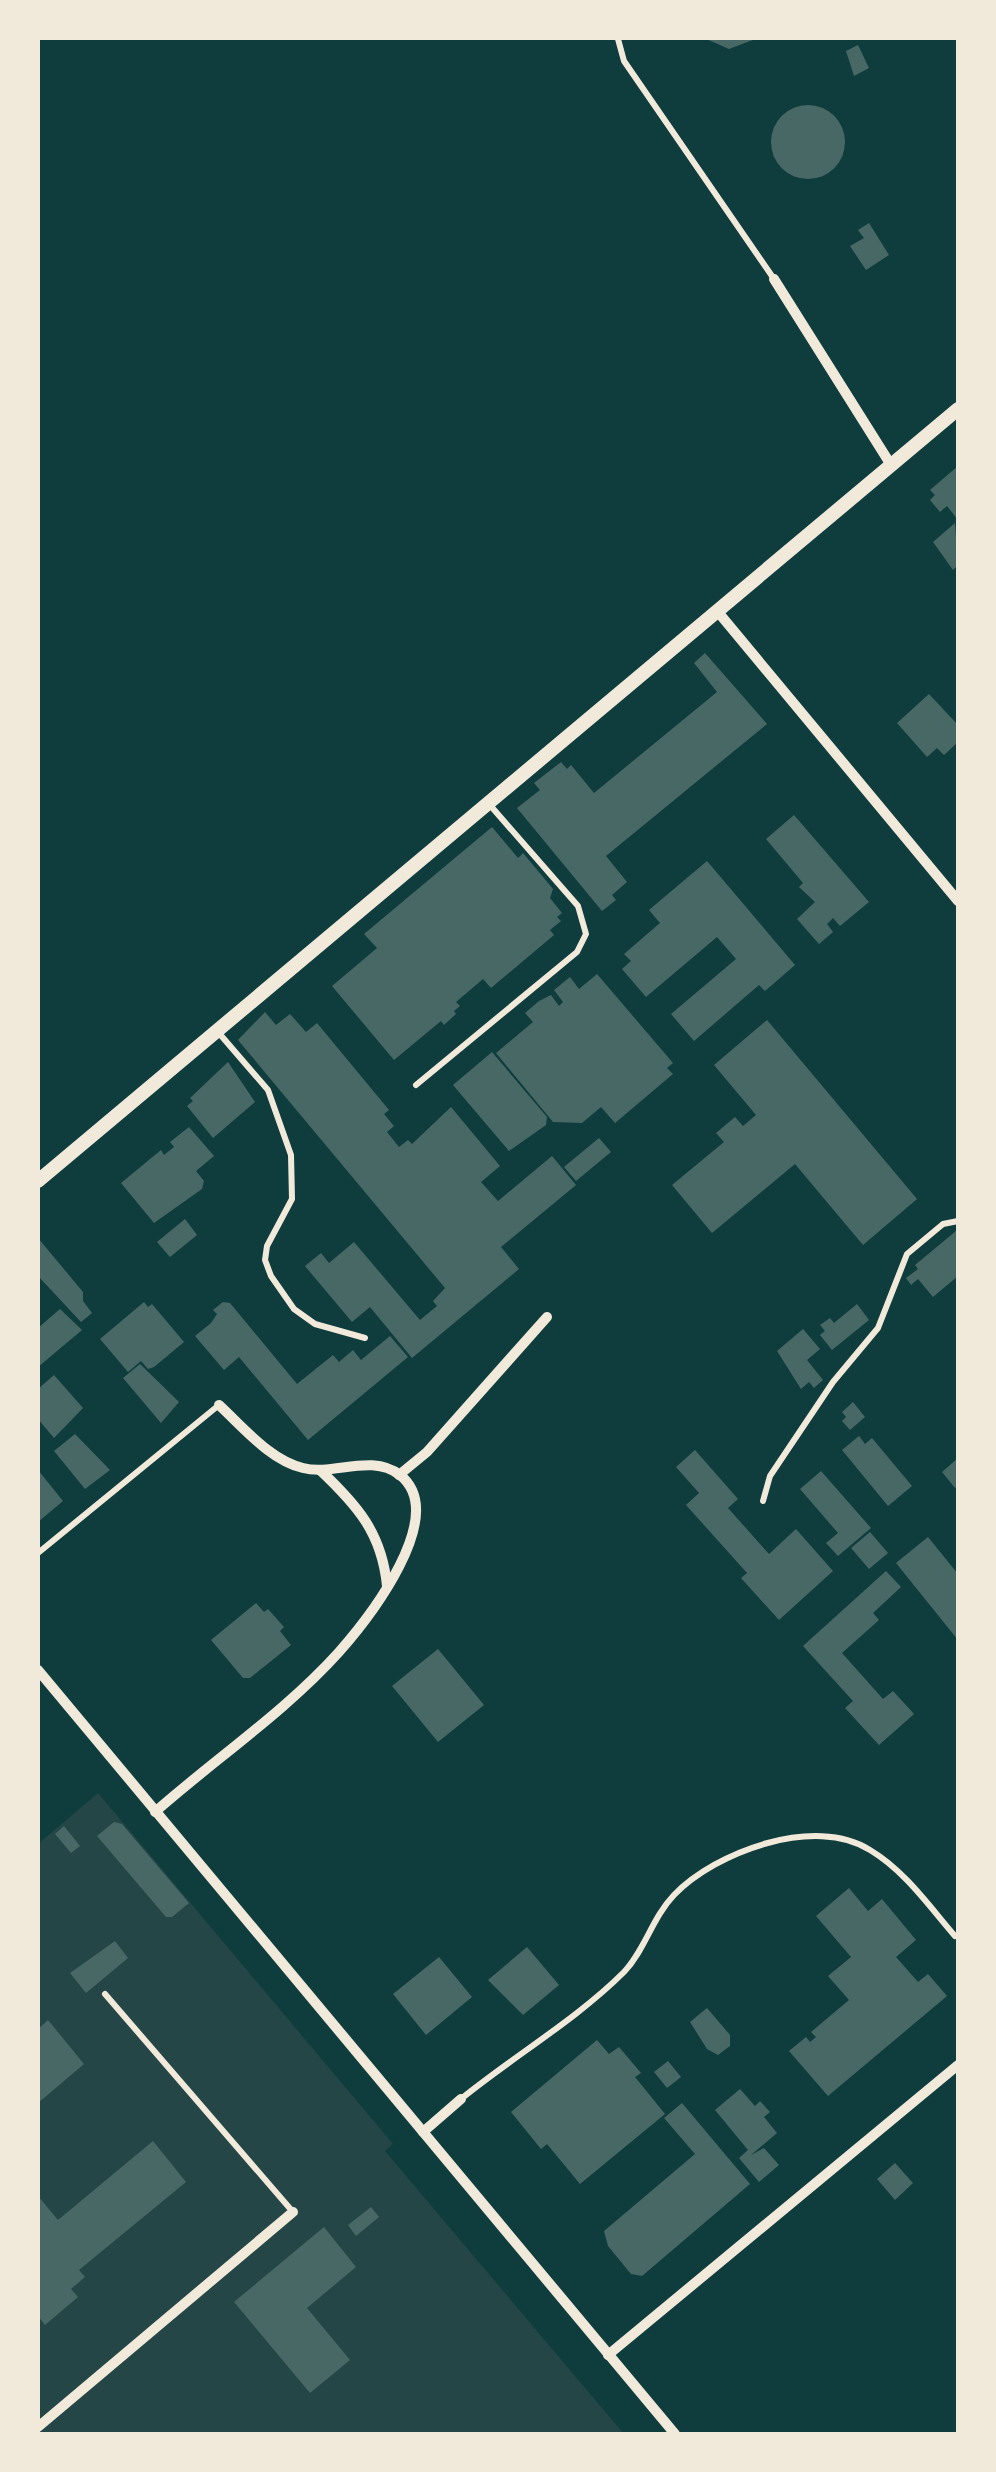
<svg xmlns="http://www.w3.org/2000/svg" width="996" height="2472" font-family="Montserrat,sans-serif">
<rect width="100%" height="100%" fill="#0f3d3e"/>
<path fill="#244646" d="M 98,1793 L 393,2144 L 385,2151 L 624,2434 L 38,2434 L 38,1844 Z"/>
<g fill="#486865">
<path d="M 704,38 L 758,38 L 729,49 Z"/>
<path d="M 858,45 L 869,68 L 854,76 L 846,51 Z"/>
<circle cx="808" cy="142" r="37"/>
<path d="M 869,223 L 889,255 L 866,270 L 850,246 L 864,238 L 858,230 Z"/>
<path d="M 958,466 L 958,520 L 947,506 L 940,512 L 930,500 L 935,495 L 930,490 Z"/>
<path d="M 955,523 L 958,565 L 953,570 L 933,542 Z"/>
<path d="M 705,653 L 767,724 L 606,856 L 627,882 L 612,895 L 616,900 L 602,911 L 517,808 L 540,790 L 534,783 L 561,762 L 567,769 L 571,765 L 594,793 L 717,692 L 694,663 Z"/>
<path d="M 929,694 L 958,725 L 958,742 L 944,755 L 937,748 L 927,757 L 897,723 Z"/>
<path d="M 794,815 L 869,902 L 840,926 L 833,918 L 827,924 L 833,932 L 819,944 L 797,919 L 815,902 L 799,887 L 803,883 L 766,839 Z"/>
<path d="M 492,827 L 518,858 L 523,853 L 553,889 L 550,898 L 562,913 L 557,917 L 561,921 L 550,930 L 554,935 L 491,988 L 483,979 L 456,1002 L 460,1006 L 454,1011 L 456,1014 L 444,1025 L 441,1021 L 394,1060 L 332,986 L 377,948 L 364,934 Z"/>
<path d="M 707,861 L 795,965 L 765,991 L 759,985 L 694,1041 L 671,1014 L 736,959 L 717,937 L 646,997 L 622,969 L 631,961 L 624,954 L 660,923 L 649,910 Z"/>
<path d="M 597,974 L 673,1063 L 667,1068 L 673,1074 L 615,1123 L 601,1107 L 582,1123 L 553,1122 L 496,1053 L 533,1022 L 525,1013 L 539,1001 L 551,995 L 559,1006 L 563,1002 L 554,990 L 570,977 L 579,989 Z"/>
<path d="M 265,1012 L 276,1025 L 290,1014 L 306,1032 L 317,1023 L 389,1110 L 384,1114 L 394,1126 L 387,1132 L 399,1147 L 408,1140 L 412,1144 L 451,1107 L 500,1166 L 481,1182 L 498,1201 L 552,1156 L 576,1185 L 501,1247 L 519,1269 L 412,1358 L 370,1307 L 352,1322 L 305,1266 L 321,1253 L 329,1263 L 354,1242 L 420,1320 L 437,1306 L 433,1301 L 445,1288 L 238,1040 Z"/>
<path d="M 767,1020 L 917,1199 L 863,1245 L 795,1164 L 712,1233 L 672,1185 L 724,1142 L 716,1133 L 735,1117 L 743,1126 L 756,1115 L 714,1065 Z"/>
<path d="M 492,1052 L 547,1117 L 546,1125 L 509,1151 L 453,1085 Z"/>
<path d="M 228,1062 L 255,1102 L 213,1138 L 187,1106 L 193,1101 L 190,1098 Z"/>
<path d="M 189,1127 L 214,1156 L 196,1171 L 204,1181 L 202,1189 L 154,1223 L 121,1183 L 161,1150 L 164,1155 L 174,1147 L 170,1142 Z"/>
<path d="M 599,1138 L 611,1152 L 576,1181 L 564,1167 Z"/>
<path d="M 185,1219 L 197,1235 L 170,1257 L 157,1242 Z"/>
<path d="M 956,1231 L 958,1276 L 933,1297 L 918,1279 L 911,1285 L 906,1278 L 918,1269 L 915,1265 Z"/>
<path d="M 38,1238 L 83,1292 L 83,1301 L 92,1313 L 81,1322 L 38,1276 Z"/>
<path d="M 144,1302 L 148,1307 L 152,1304 L 184,1342 L 154,1367 L 148,1369 L 141,1361 L 128,1372 L 100,1339 Z"/>
<path d="M 223,1302 L 230,1303 L 297,1384 L 333,1355 L 339,1362 L 353,1350 L 361,1360 L 390,1336 L 408,1357 L 308,1440 L 239,1357 L 224,1370 L 195,1336 L 211,1323 L 217,1314 L 213,1310 Z"/>
<path d="M 857,1304 L 869,1320 L 832,1350 L 820,1335 L 825,1331 L 820,1325 L 830,1318 L 834,1323 Z"/>
<path d="M 60,1309 L 82,1330 L 38,1367 L 38,1328 Z"/>
<path d="M 803,1329 L 820,1349 L 807,1360 L 823,1380 L 814,1388 L 809,1382 L 801,1389 L 777,1351 Z"/>
<path d="M 140,1364 L 179,1402 L 161,1423 L 123,1378 Z"/>
<path d="M 54,1375 L 83,1408 L 54,1438 L 38,1419 L 38,1389 Z"/>
<path d="M 853,1402 L 865,1417 L 850,1430 L 842,1421 L 846,1417 L 842,1412 Z"/>
<path d="M 75,1434 L 110,1470 L 85,1489 L 54,1451 Z"/>
<path d="M 859,1436 L 865,1444 L 872,1438 L 912,1486 L 888,1506 L 842,1450 Z"/>
<path d="M 695,1450 L 738,1499 L 728,1508 L 769,1554 L 796,1529 L 833,1571 L 779,1620 L 741,1578 L 747,1573 L 686,1505 L 699,1493 L 676,1467 Z"/>
<path d="M 958,1458 L 958,1486 L 955,1488 L 942,1472 Z"/>
<path d="M 38,1470 L 63,1501 L 38,1522 Z"/>
<path d="M 821,1471 L 871,1528 L 838,1556 L 826,1543 L 838,1533 L 800,1489 Z"/>
<path d="M 870,1532 L 888,1553 L 869,1569 L 851,1548 Z"/>
<path d="M 928,1537 L 958,1574 L 958,1640 L 896,1563 Z"/>
<path d="M 886,1571 L 901,1587 L 873,1613 L 879,1620 L 842,1653 L 883,1699 L 893,1691 L 914,1714 L 879,1745 L 845,1708 L 853,1701 L 803,1646 Z"/>
<path d="M 256,1603 L 264,1612 L 268,1609 L 284,1627 L 280,1631 L 291,1645 L 250,1678 L 243,1678 L 211,1640 Z"/>
<path d="M 438,1649 L 484,1705 L 438,1742 L 392,1686 Z"/>
<path d="M 114,1822 L 122,1824 L 189,1903 L 172,1917 L 166,1917 L 97,1836 Z"/>
<path d="M 64,1826 L 80,1846 L 71,1853 L 55,1834 Z"/>
<path d="M 849,1888 L 868,1911 L 882,1899 L 916,1940 L 896,1957 L 918,1982 L 928,1974 L 947,1996 L 828,2096 L 789,2051 L 806,2037 L 810,2042 L 816,2037 L 811,2032 L 849,2000 L 828,1976 L 851,1957 L 816,1916 Z"/>
<path d="M 115,1941 L 128,1958 L 86,1993 L 70,1973 Z"/>
<path d="M 527,1947 L 559,1985 L 523,2015 L 488,1980 Z"/>
<path d="M 439,1957 L 472,1997 L 426,2035 L 393,1994 Z"/>
<path d="M 707,2008 L 730,2035 L 730,2046 L 718,2055 L 707,2049 L 690,2022 Z"/>
<path d="M 48,2020 L 84,2064 L 38,2103 L 38,2029 Z"/>
<path d="M 597,2040 L 609,2054 L 619,2047 L 641,2073 L 635,2077 L 665,2114 L 580,2184 L 547,2144 L 541,2149 L 511,2112 Z"/>
<path d="M 668,2061 L 681,2077 L 667,2088 L 654,2072 Z"/>
<path d="M 740,2089 L 755,2106 L 760,2101 L 770,2112 L 764,2117 L 777,2133 L 751,2155 L 764,2148 L 779,2165 L 759,2182 L 739,2158 L 748,2150 L 715,2110 Z"/>
<path d="M 682,2103 L 750,2184 L 642,2276 L 631,2274 L 608,2246 L 604,2231 L 695,2154 L 664,2118 Z"/>
<path d="M 153,2141 L 186,2182 L 79,2270 L 85,2277 L 71,2289 L 78,2297 L 45,2325 L 38,2316 L 38,2196 L 58,2220 Z"/>
<path d="M 895,2163 L 913,2183 L 895,2200 L 877,2179 Z"/>
<path d="M 371,2207 L 379,2217 L 356,2236 L 348,2225 Z"/>
<path d="M 324,2227 L 356,2267 L 307,2308 L 350,2360 L 310,2393 L 234,2302 Z"/>
</g>
<g fill="none" stroke-linecap="round" stroke-linejoin="round">
<g stroke="#f1e9da" stroke-width="6">
<path d="M 618,39 L 624,61 L 774,279"/>
<path d="M 218,1032 L 268,1090 L 291,1155 L 292,1199 L 267,1246 L 265,1260 L 271,1276 L 294,1309 L 315,1324 L 365,1338"/>
<path d="M 416,1085 L 577,952 L 586,934 L 578,906 L 489,804"/>
<path d="M 763,1501 L 770,1476 L 833,1382 L 878,1328 L 907,1254 L 943,1224 L 958,1221"/>
<path d="M 38,1553 L 219,1405"/>
<path d="M 105,1994 L 293,2212"/>
<path d="M 461,2099 C 514,2056 577,2019 624,1972 C 645,1950 652,1918 674,1895 C 715,1852 815,1815 870,1850 C 905,1871 929,1906 955,1936"/>
</g>
<g stroke="#f1e9da" stroke-width="10">
<path d="M 774,279 L 891,465"/>
<path d="M 718,612 L 958,901"/>
<path d="M 320,1470 C 357,1505 382,1533 387,1586"/>
<path d="M 399,1475 L 427,1452 L 547,1317"/>
<path d="M 38,1670 L 675,2434"/>
<path d="M 155,1812 C 215,1759 286,1711 339,1652 C 369,1618 450,1515 400,1475 C 371,1453 334,1476 303,1468 C 270,1460 244,1428 219,1405"/>
<path d="M 423,2132 L 461,2099"/>
<path d="M 608,2355 L 958,2065"/>
<path d="M 38,2427 L 293,2212"/>
</g>
<path stroke="#f1e9da" stroke-width="14" d="M 38,1181 L 958,409"/>
</g>
<rect width="996" height="2472" fill="none" stroke="#f1e9da" stroke-width="80"/>
</svg>
